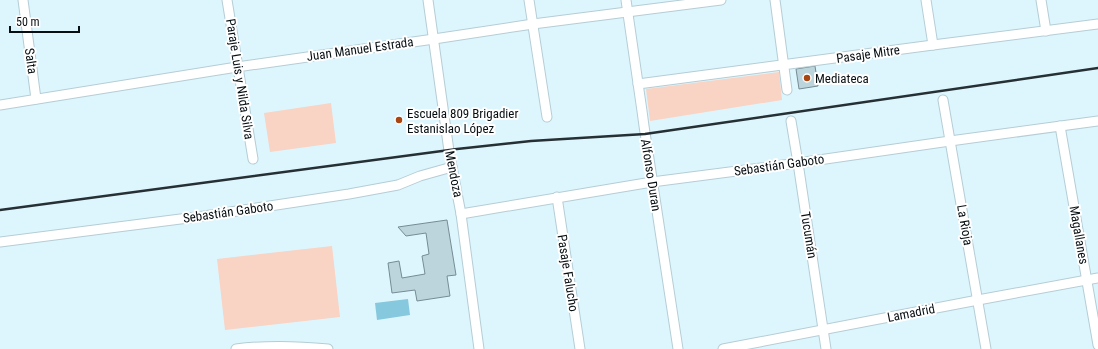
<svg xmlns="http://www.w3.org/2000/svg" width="1098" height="349" font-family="'Roboto Condensed',sans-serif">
<rect width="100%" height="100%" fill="#ddf6fe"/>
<g fill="#f9d3c3">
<path d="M 779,72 L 782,100 L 650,121 L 646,89 Z"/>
<path d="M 331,103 L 336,143 L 270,152 L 264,113 Z"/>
<path d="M 332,246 L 340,317 L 225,330 L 217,259 Z"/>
</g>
<path fill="#86c8dd" d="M 408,299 L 410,315 L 377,320 L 375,303 Z"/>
<g fill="#bcd4dc" stroke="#768c94">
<path d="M 815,66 L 818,86 L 799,89 L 796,69 Z"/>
<path d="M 447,220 L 456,275 L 447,276 L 450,296 L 417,301 L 415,290 L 392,293 L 388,263 L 399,261 L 402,278 L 425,274 L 422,256 L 429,254 L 426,233 L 406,236 L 398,227 Z"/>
</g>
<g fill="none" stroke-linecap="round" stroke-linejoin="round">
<defs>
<g id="minor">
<path d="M 23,0 L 36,99"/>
<path d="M 227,0 L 253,159"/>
<path d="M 428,0 L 449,151 L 461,214 L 479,349"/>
<path d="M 529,0 L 547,117"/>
<path d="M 626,0 L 642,111 L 644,126 L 678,349"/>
<path d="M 775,0 L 787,90"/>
<path d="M 926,0 L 933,45"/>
<path d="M 1041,0 L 1046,31"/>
<path d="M 638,84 L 933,45 L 1098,24"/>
<path d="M 943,100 L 986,349"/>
<path d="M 0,105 L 237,67 L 434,39 L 533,24 L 721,0"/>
<path d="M 791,121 L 798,163 L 826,349"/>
<path d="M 1060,126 L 1098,345"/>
<path d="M 557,197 L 580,349"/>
<path d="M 461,214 L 652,182 L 798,163 L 950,141 L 1098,121"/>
<path d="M 0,242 L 204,216 L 349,194 L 398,185 L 420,176 L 452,167"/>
<path d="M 236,349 C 267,345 298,346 328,349"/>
<path d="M 723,349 L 978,300 L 1098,278"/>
</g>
</defs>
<use href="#minor" stroke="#b5cdd5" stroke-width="11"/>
<use href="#minor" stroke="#fff" stroke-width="9"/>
<path stroke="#263034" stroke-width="2.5" d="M 0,210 L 457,149 L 531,141 L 645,134 L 1098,68"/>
</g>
<g fill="#a84510" stroke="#fff" stroke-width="1.5">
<circle cx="807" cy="78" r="4"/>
<circle cx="399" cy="120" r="4"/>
</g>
<g text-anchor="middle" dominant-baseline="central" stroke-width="4" stroke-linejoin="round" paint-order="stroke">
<g font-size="13" fill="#070f12" stroke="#fff">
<text transform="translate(360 49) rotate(-8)">Juan Manuel Estrada</text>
<text transform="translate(868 54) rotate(-8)">Pasaje Mitre</text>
<text transform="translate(31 61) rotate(82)">Salta</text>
<text transform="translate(240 79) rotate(81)">Paraje Luis y Nilda Silva</text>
<text transform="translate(779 165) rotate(-8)">Sebastián Gaboto</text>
<text transform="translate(454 174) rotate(79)">Mendoza</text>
<text transform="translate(651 175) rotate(81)">Alfonso Duran</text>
<text transform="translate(228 212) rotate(-8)">Sebastián Gaboto</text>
<text transform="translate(965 225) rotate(80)">La Rioja</text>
<text transform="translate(809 235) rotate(81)">Tucumán</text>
<text transform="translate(1079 235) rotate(80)">Magallanes</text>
<text transform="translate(568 273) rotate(81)">Pasaje Falucho</text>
<text transform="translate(911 313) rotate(-11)">Lamadrid</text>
</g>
<g font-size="13" fill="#070f12" stroke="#fff" text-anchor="start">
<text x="815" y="78">Mediateca</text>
<text x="407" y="113">Escuela 809 Brigadier<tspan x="407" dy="15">Estanislao López</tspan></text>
</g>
</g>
<path d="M10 26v6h69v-6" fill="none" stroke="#070f12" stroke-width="2"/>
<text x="16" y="26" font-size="12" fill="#070f12" stroke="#ffffff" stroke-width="3" paint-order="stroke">50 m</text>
</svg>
